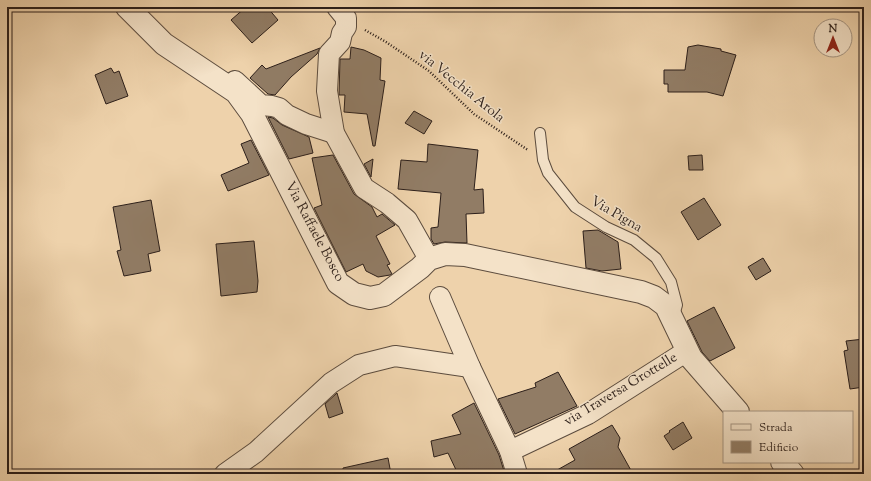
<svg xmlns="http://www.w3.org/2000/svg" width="871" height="481" font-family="'Sorts Mill Goudy',serif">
<rect width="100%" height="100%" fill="#eed2ab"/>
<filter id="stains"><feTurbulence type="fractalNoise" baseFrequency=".005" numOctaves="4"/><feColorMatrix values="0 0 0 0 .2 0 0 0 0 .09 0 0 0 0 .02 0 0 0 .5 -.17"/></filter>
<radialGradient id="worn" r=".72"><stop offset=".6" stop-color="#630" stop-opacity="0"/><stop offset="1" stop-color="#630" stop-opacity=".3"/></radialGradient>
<g fill="#917c65" stroke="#2c1f1a">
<path d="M 246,7 L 267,7 L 278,20 L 252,43 L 231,20 Z"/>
<path d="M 698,45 L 721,49 L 721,51 L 736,55 L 723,96 L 707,92 L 668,92 L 668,84 L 664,84 L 664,70 L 685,70 L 688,47 Z"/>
<path d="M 351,47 L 364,50 L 381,58 L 380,80 L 385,81 L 375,146 L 373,146 L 367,114 L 344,112 L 345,95 L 339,95 L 340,59 L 350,59 Z"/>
<path d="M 320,48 L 317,54 L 291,77 L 275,95 L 268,94 L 250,78 L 262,65 L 266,69 Z"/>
<path d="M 111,68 L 114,73 L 119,71 L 128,96 L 106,104 L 95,75 Z"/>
<path d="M 414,111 L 432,121 L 424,134 L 405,123 Z"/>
<path d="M 268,117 L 273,118 L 282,125 L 309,137 L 313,153 L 289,159 Z"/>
<path d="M 251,140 L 269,175 L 228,191 L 221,175 L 249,163 L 241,144 Z"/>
<path d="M 428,144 L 478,150 L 474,190 L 483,189 L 484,213 L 466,214 L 467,243 L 445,242 L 434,244 L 431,239 L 431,228 L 438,227 L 441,193 L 398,189 L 401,160 L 427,162 Z"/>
<path d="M 333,155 L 354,194 L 372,207 L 377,217 L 382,214 L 395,225 L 376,236 L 390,264 L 387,265 L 392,274 L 390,275 L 378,277 L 366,271 L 363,264 L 346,272 L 314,208 L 322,205 L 312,158 Z"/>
<path d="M 702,155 L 703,170 L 689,170 L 688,156 Z"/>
<path d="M 373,159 L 371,177 L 364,164 Z"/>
<path d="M 704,198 L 721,225 L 698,240 L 681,212 Z"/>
<path d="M 151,200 L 160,251 L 148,254 L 151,271 L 124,276 L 117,251 L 121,250 L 113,207 Z"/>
<path d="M 598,230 L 618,242 L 621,269 L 602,271 L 586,268 L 583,231 Z"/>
<path d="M 254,241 L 258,281 L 257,292 L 221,296 L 216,244 Z"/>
<path d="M 763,258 L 771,271 L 756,280 L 748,267 Z"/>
<path d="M 714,307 L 735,348 L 710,361 L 702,352 L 687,321 Z"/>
<path d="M 864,339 L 864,387 L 850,389 L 844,351 L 848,350 L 846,341 Z"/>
<path d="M 558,372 L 577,406 L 515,434 L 498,399 L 536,387 L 535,383 Z"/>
<path d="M 337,393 L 343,413 L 329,418 L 325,404 Z"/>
<path d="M 474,403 L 499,455 L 505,474 L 458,474 L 448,453 L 434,457 L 431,441 L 461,434 L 452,415 Z"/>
<path d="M 683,422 L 692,438 L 673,450 L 664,436 L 670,432 L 669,431 Z"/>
<path d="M 612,425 L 620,438 L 618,447 L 633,474 L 550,474 L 575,460 L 569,449 Z"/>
<path d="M 388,458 L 391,474 L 343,474 L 343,468 Z"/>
</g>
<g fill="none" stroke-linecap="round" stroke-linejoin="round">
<defs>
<path id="service" d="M 540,133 L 543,160 L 548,173 L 575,207 L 606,227 L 634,240 L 656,258 L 671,282 L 677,305 L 674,315"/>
<g id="minor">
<path d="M 337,7 L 346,18 L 346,27 L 342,33 L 340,42 L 329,54 L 327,91 L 334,133 L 364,188 L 387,203 L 407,220 L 429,259"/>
<path d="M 235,81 L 261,105 L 272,106 L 279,108 L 287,115 L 306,124 L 334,133"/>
<path d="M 440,297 L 470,367 L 510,451 L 517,474"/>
<path d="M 510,451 L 588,414 L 687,351"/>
<path d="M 225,474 L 256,452 L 331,383 L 359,365 L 395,356 L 470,367"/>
</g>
<g id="tertiary">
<path d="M 127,7 L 164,44 L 236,92 L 252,114 L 338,283 L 354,294 L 370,298 L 384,295 L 420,268 L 429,259 L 445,254 L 465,255 L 641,292 L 654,297 L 666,306 L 691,358 L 738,412"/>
<path d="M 782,462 L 793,474"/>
</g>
</defs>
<use href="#service" stroke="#5c4c3e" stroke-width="12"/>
<use href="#minor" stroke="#5c4c3e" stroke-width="22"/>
<use href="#tertiary" stroke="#5c4c3e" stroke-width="24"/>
<path stroke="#2c1f1a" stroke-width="2.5" stroke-dasharray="1 2" stroke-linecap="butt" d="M 365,30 L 386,42 L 429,71 L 474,114 L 528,150"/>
<use href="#service" stroke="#f4e2c8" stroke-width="10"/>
<use href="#minor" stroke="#f4e2c8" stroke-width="20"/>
<use href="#tertiary" stroke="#f4e2c8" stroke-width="22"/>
</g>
<g text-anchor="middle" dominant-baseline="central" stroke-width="3" stroke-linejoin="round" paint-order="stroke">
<g font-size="14" fill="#2c1f1a" stroke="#f4e2c8">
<text transform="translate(461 87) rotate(39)">via Vecchia Arola</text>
<text transform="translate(616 215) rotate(30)">Via Pigna</text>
<text transform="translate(314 232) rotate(62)">Via Raffaele Bosco</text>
<text transform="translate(621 390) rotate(-31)">via Traversa Grottelle</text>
</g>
</g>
<rect width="871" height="481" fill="none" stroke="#eed2ab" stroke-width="24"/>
<rect x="8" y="8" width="855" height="465" fill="none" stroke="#2c1f1a" stroke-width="2"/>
<rect x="12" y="12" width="847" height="457" fill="none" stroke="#2c1f1a"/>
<rect x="723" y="411" width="130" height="52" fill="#f4e2c8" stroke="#a49482"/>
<rect x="731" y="424" width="20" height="6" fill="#f4e2c8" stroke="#a49482"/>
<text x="759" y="431" font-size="12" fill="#2c1f1a">Strada</text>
<rect x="731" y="441" width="20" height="12" fill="#917c65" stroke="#a49482"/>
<text x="759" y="451" font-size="12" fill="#2c1f1a">Edificio</text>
<g transform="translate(833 38)"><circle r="19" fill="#f4e2c8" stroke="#a49482"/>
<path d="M0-3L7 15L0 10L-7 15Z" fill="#8f2418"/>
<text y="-6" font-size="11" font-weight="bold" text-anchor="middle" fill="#2c1f1a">N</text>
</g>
<rect width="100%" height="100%" filter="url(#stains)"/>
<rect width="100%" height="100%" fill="url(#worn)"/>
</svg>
